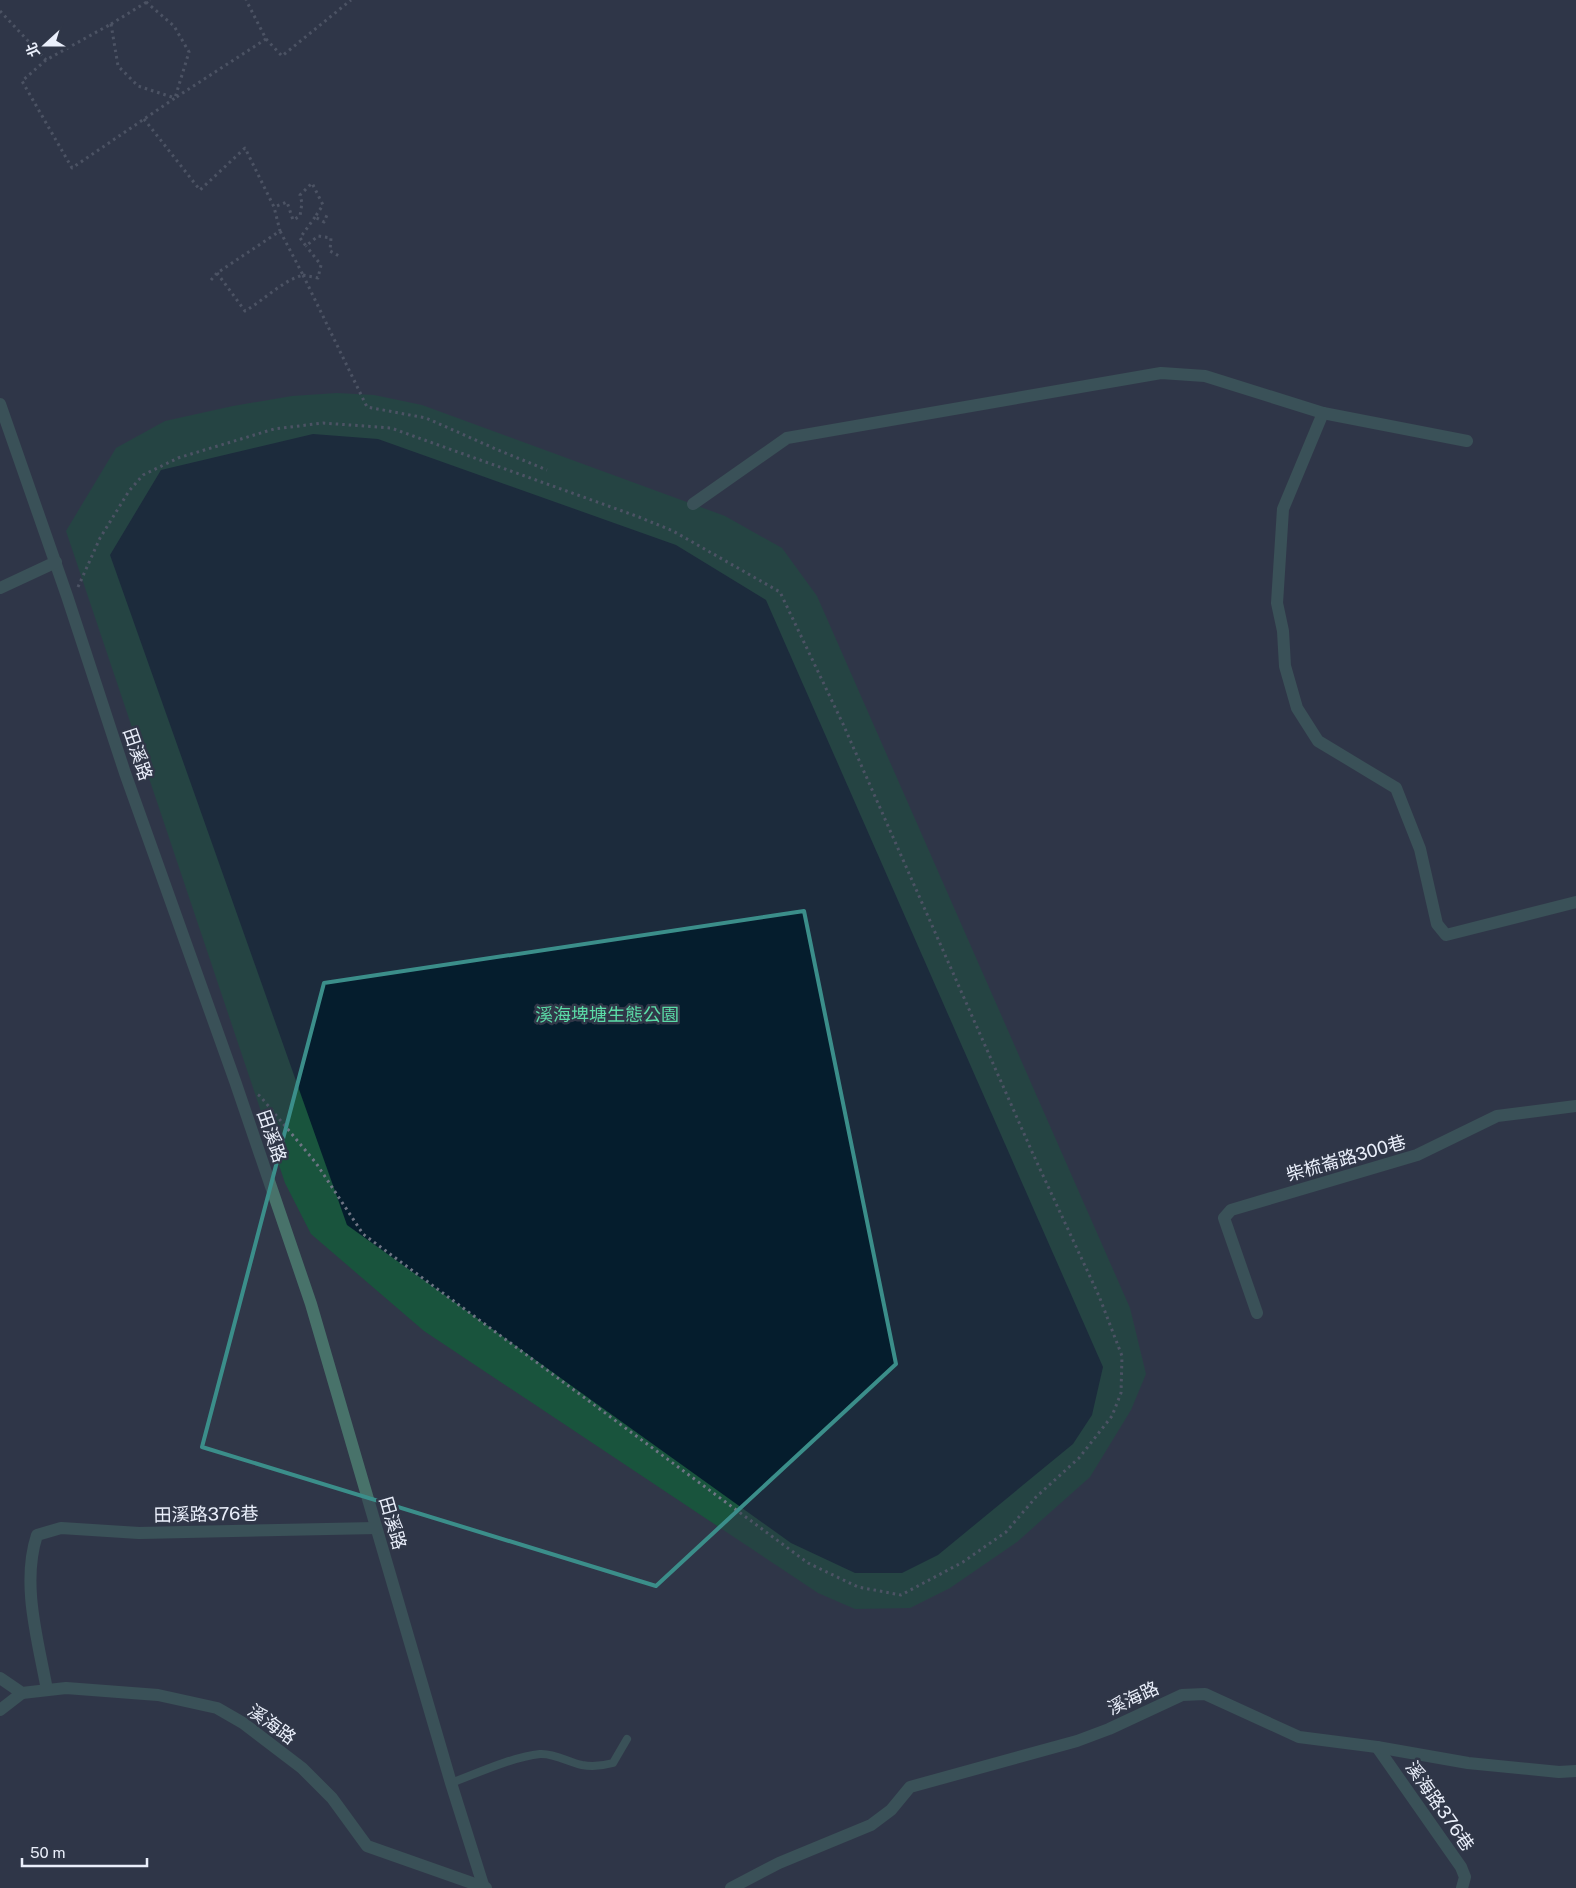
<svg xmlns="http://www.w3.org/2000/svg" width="1576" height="1888" font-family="'Public Sans','Noto Sans TC',sans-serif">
<rect width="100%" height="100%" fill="#303748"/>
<path fill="#19543d" d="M 337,393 L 374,395 L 422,405 L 725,516 L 782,548 L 817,596 L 1130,1308 L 1146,1374 L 1131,1410 L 1090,1477 L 1017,1542 L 950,1588 L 910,1608 L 855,1609 L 818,1593 L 424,1331 L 311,1234 L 285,1183 L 66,531 L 116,448 L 165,421 L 233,406 L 292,396 Z"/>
<path fill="#051d2d" d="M 313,434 L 378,439 L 676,545 L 766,600 L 1103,1367 L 1092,1415 L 1073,1444 L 938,1555 L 902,1573 L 855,1573 L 791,1543 L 347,1225 L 110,555 L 161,470 Z"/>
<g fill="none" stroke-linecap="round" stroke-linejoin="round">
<g stroke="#6f7585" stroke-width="3" stroke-dasharray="2.5 4" stroke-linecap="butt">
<path d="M 146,2 L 174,26 L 189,52 L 175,98 L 266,39 L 246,0"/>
<path d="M 0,11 L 46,60"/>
<path d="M 111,24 L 118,66 L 138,86 L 175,98 L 72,168 L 22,81 L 46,60 Z"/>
<path d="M 111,24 L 150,0"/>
<path d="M 266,39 L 282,56 L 351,0"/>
<path d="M 144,119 L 200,190 L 245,148 L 274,207 L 287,202 L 293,220 L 300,216 L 302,203 L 300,195 L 312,183 L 323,205 L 315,217 L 324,222 L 327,215"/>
<path d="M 315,217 L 300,238 L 306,246 L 318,236 L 331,238 L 330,251 L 339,256"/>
<path d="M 217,273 L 245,311 C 264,300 282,281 303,275 L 280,231"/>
<path d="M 303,275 L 367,407 L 426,418 L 498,450 L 547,470"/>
<path d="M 303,275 L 318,278 L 321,265 L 306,246"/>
<path d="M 211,280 L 217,273 L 280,231 L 274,207"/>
<path d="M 78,587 L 100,538 L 129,491 L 143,475 L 178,458 L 274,429 L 323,423 L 391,428 L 639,517 L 673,531 L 780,592 L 843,724 L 1033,1154 L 1099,1296 L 1122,1356 L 1121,1393 L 1112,1416 L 1079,1458 L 1036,1497 L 1006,1532 L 963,1562 L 901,1595 L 858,1587 L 808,1563 L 363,1234 L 316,1163 L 260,1096 L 255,1093"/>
</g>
<path stroke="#48726a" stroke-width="8" d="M 451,1783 C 478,1773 512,1757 540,1754 C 554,1753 568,1762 582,1765 C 593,1767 602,1766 613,1763 L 627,1739"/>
<g stroke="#48726a" stroke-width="12">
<path d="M 0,404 L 67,596 L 125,773 L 235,1081 L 311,1304 L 451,1783 L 484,1888"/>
<path d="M 1323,413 L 1283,509 L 1277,603 L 1283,631 L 1285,666 L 1297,708 L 1318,741 L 1396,788 L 1420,849 L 1437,924 L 1446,935 L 1576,902"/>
<path d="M 693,504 L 787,438 L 1161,373 L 1205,376 L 1323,413 L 1467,441"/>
<path d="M 0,588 L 56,562"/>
<path d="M 1257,1313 L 1224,1218 L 1231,1210 L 1417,1155 L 1497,1116 L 1576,1106"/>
<path d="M 0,1678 L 22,1693 L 66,1688 L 158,1695 L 217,1708 L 243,1723 L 302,1768 L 332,1798 L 367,1846 L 486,1888"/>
<path d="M 47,1690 C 38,1640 21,1584 37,1535 L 61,1528 L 139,1533 L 376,1528"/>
<path d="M 0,1710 L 22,1693"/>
<path d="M 1377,1747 L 1461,1867 L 1465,1877 L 1462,1888"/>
<path d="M 731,1888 L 779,1863 L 871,1825 L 891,1810 L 910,1787 L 1077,1741 L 1109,1729 L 1182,1695 L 1205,1694 L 1299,1737 L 1377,1747 L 1468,1763 L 1559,1772 L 1576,1771"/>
</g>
</g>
<path d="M0 0H1576V1888H0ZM 804,911 L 896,1364 L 656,1586 L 202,1447 L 324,983 Z" fill="#303748" fill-opacity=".55" fill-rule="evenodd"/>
<path fill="none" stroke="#3b8e8a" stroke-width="4" stroke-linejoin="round" d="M 804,911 L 896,1364 L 656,1586 L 202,1447 L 324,983 Z"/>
<g text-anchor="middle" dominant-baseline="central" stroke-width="5" stroke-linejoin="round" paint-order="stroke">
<g font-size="18" fill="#eaeffb" stroke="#303748">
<text transform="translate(138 754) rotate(71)">田溪路</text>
<text transform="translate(272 1136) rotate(71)">田溪路</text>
<text transform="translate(1346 1158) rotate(-16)">柴梳崙路300巷</text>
<text transform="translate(206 1514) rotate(-1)">田溪路376巷</text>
<text transform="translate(393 1523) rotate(74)">田溪路</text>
<text transform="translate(1133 1698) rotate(-25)">溪海路</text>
<text transform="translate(272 1724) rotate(36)">溪海路</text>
<text transform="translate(1440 1806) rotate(55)">溪海路376巷</text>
</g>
<g font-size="18" fill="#5bdba7" stroke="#303748">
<text x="607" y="1014">溪海埤塘生態公園</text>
</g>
</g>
<g transform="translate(45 45) rotate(249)" stroke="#303748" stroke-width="4" paint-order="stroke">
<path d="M0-4L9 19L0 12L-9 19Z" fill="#eaeffb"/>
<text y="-8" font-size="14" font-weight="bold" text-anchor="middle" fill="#eaeffb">北</text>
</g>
<path d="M22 1858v8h125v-8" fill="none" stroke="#eaeffb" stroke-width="2.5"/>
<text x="30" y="1858" font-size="15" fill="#eaeffb" stroke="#303748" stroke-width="4" paint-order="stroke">50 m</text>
</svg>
